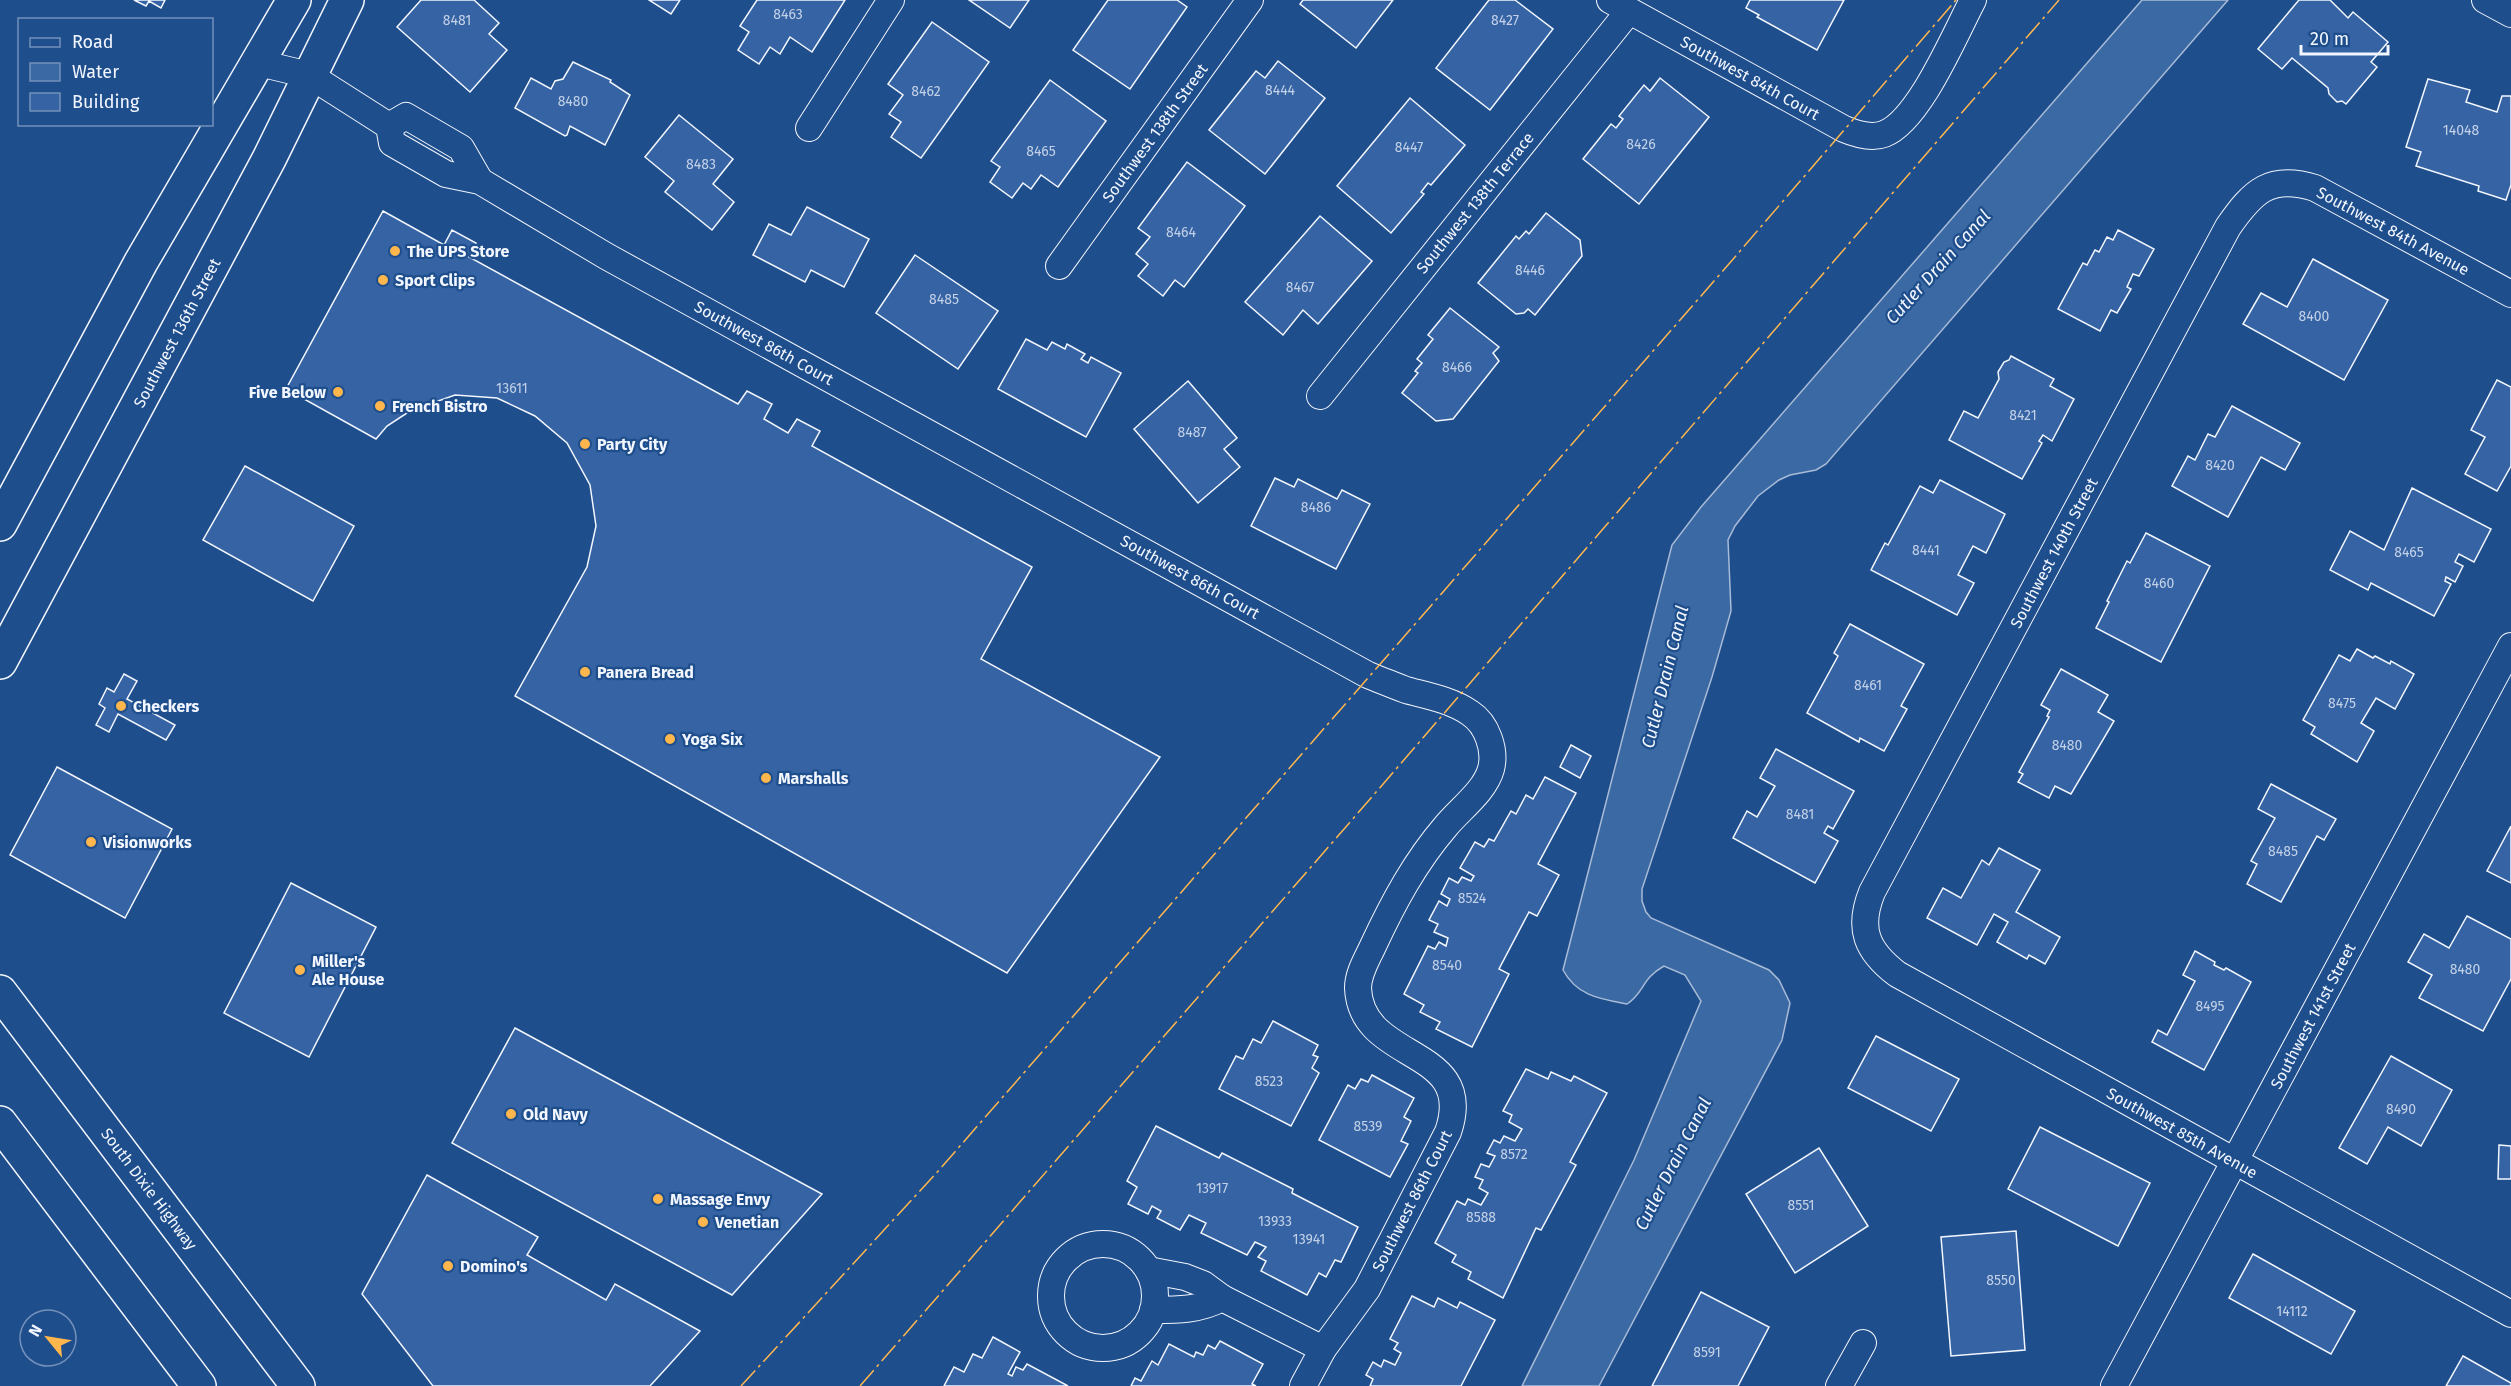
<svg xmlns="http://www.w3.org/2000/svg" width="2511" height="1386" font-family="'Fira Sans',sans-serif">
<rect width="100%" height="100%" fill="#1f4e8c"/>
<path fill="#3b69a3" stroke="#a8bbd7" stroke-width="1.5" d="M 2142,0 L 2228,0 L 1826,464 L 1816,470 L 1790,475 L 1779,480 L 1758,496 L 1735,526 L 1728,540 L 1731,611 L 1712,677 L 1642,889 L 1642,901 L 1646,912 L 1651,918 L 1769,970 L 1779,980 L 1790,1003 L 1782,1040 L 1599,1386 L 1522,1386 L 1634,1160 L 1701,1001 L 1685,975 L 1664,966 C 1641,979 1645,992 1627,1004 C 1600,999 1577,996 1563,970 L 1672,545 L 1701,507 Z"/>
<g fill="#3563a3" stroke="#f2f6ff" stroke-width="1.5">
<path d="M 134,0 L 165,0 L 161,8 L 149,1 L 146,6 Z"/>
<path d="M 421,0 L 474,0 L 499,23 L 489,34 L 507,50 L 470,92 L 397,27 Z"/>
<path d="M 649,0 L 680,0 L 671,14 Z"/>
<path d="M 757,0 L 845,0 L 812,52 L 790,37 L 780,54 L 770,47 L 759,64 L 738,50 L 749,32 L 740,26 Z"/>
<path d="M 969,0 L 1029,0 L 1010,28 Z"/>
<path d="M 1108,0 L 1177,0 L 1187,7 L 1130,89 L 1073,50 Z"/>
<path d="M 1303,0 L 1393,0 L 1356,48 L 1300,4 Z"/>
<path d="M 1489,0 L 1515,0 L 1553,29 L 1490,110 L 1436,68 Z"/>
<path d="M 1750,0 L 1844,0 L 1817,50 L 1757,17 L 1759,15 L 1746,8 Z"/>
<path d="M 2299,0 L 2330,0 L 2348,18 L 2353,12 L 2388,42 L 2371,62 L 2377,67 L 2346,104 L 2342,101 L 2337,102 L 2329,94 L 2328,88 L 2292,58 L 2282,69 L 2258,49 Z"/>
<path d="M 932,22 L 989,62 L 921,158 L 891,137 L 901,122 L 889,114 L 903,95 L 888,84 Z"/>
<path d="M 1278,61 L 1325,98 L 1265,174 L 1209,130 L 1256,71 L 1265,78 Z"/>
<path d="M 573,62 L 611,80 L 610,82 L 630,95 L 605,145 L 570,126 L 567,135 L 565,136 L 515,108 L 531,78 L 551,89 L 555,81 L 563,79 Z"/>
<path d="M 1660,78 L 1709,117 L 1639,204 L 1583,159 L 1611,124 L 1616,128 L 1623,119 L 1619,116 L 1644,85 L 1650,91 Z"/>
<path d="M 2428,79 L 2470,90 L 2466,102 L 2497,112 L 2502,96 L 2511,96 L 2511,185 L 2506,200 L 2478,191 L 2479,186 L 2416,166 L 2421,152 L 2406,147 Z"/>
<path d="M 1050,80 L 1106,121 L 1058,187 L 1041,175 L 1031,189 L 1023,183 L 1012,198 L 990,182 L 1000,167 L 991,161 Z"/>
<path d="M 1410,98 L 1465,145 L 1431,185 L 1428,183 L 1421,192 L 1424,194 L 1391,233 L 1337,186 Z"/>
<path d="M 679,115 L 733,159 L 713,184 L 734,202 L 712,230 L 665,192 L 674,181 L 645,157 Z"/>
<path d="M 1187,162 L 1245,206 L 1184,287 L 1175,280 L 1163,296 L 1138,276 L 1148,264 L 1136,254 L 1150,237 L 1138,228 Z"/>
<path d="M 807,207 L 869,239 L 844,287 L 811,270 L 805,282 L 753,255 L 769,224 L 791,235 Z"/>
<path d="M 383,211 L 444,245 L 452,230 L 476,243 L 469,257 L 738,404 L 747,391 L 772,404 L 764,419 L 788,433 L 797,419 L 820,431 L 812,446 L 1032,567 L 981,659 L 1160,757 L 1007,973 L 515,696 L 587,567 L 596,526 L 590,485 L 567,443 L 535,416 L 497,398 L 455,395 L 410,411 L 387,426 L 376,439 L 286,389 Z"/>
<path d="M 1546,213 L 1580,240 L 1582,256 L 1535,315 L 1528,309 L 1524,313 L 1516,314 L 1478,283 L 1516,236 L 1519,239 L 1526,231 L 1529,234 Z"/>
<path d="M 1320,216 L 1372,261 L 1318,324 L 1303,310 L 1283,335 L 1245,302 Z"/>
<path d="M 2118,230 L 2154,249 L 2139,276 L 2133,274 L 2127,287 L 2131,289 L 2117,313 L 2111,310 L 2100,331 L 2058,309 L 2083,263 L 2087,265 L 2095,250 L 2099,252 L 2107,237 L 2113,240 Z"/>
<path d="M 915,255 L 998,311 L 958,369 L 876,313 Z"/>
<path d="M 2313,259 L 2388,300 L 2344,380 L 2243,324 L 2261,293 L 2287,307 Z"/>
<path d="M 1450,308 L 1499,347 L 1493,353 L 1499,361 L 1453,419 L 1436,421 L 1402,393 L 1418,373 L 1415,371 L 1422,363 L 1417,359 L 1433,339 L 1428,335 Z"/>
<path d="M 1026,339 L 1047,350 L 1052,342 L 1065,349 L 1067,344 L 1085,354 L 1081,359 L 1088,363 L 1091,357 L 1121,373 L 1086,437 L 998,389 Z"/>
<path d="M 2011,356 L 2054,379 L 2050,386 L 2074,399 L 2052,441 L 2043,435 L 2039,441 L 2042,443 L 2022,479 L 1949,440 L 1964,411 L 1978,418 L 1999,379 L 1998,372 L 2004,362 L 2009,360 Z"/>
<path d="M 2497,380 L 2511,387 L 2511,466 L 2497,491 L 2465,474 L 2485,437 L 2471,430 Z"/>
<path d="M 1188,381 L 1237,438 L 1224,449 L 1240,467 L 1198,503 L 1134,429 Z"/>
<path d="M 2232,406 L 2300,443 L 2285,470 L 2261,457 L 2228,517 L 2172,486 L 2188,456 L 2195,460 L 2208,434 L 2215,437 Z"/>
<path d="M 245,466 L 354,526 L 313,601 L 203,540 Z"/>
<path d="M 1275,478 L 1294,487 L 1298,479 L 1337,499 L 1342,490 L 1370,504 L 1336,569 L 1251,526 Z"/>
<path d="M 1940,480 L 2005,514 L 1986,553 L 1973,546 L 1958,575 L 1974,583 L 1957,615 L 1871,570 L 1885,543 L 1888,545 L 1920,486 L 1933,493 Z"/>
<path d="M 2412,488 L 2491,529 L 2474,562 L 2459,554 L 2455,562 L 2463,566 L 2455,582 L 2446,577 L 2445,581 L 2451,584 L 2434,616 L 2371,583 L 2368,590 L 2330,570 L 2350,531 L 2384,550 Z"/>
<path d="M 2146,533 L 2210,566 L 2161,662 L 2096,628 L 2109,602 L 2107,601 L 2127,561 L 2130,563 Z"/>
<path d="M 1850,624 L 1924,664 L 1901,706 L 1907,709 L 1884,751 L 1860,738 L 1859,742 L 1807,713 L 1838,656 L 1834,653 Z"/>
<path d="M 2357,649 L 2373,658 L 2375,656 L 2390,664 L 2391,661 L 2414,674 L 2395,709 L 2376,698 L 2361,723 L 2374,731 L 2357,762 L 2311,734 L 2315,727 L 2303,720 L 2339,655 L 2350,661 Z"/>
<path d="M 2061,669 L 2108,695 L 2098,712 L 2114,721 L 2071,794 L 2055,786 L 2049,798 L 2018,782 L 2023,774 L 2019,772 L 2049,717 L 2047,716 L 2050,710 L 2041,705 Z"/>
<path d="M 124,674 L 137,681 L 127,699 L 175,725 L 166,740 L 118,714 L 109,732 L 96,725 L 105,708 L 99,704 L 107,688 L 114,692 Z"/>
<path d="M 1571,745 L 1591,756 L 1580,778 L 1560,767 Z"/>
<path d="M 1776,749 L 1854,791 L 1833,829 L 1828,826 L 1824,833 L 1838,841 L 1815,883 L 1733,838 L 1747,811 L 1757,817 L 1775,786 L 1760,778 Z"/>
<path d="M 57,767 L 172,829 L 125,918 L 10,855 Z"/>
<path d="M 1545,777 L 1576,793 L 1538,864 L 1559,875 L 1537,916 L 1529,912 L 1499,969 L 1509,974 L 1472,1047 L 1436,1029 L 1440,1022 L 1420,1012 L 1424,1005 L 1404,994 L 1428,946 L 1435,949 L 1439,942 L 1446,946 L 1448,938 L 1434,932 L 1438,924 L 1429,920 L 1439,901 L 1447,906 L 1450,899 L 1441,894 L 1449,878 L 1458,883 L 1462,877 L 1471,881 L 1474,876 L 1460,868 L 1475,842 L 1484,847 L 1489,839 L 1494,841 L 1511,811 L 1516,814 L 1526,795 L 1533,799 Z"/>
<path d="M 2271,784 L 2336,819 L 2324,840 L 2317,836 L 2281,902 L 2247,884 L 2257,864 L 2251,861 L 2275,818 L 2258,809 Z"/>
<path d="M 2511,826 L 2511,883 L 2487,871 Z"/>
<path d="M 1999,848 L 2040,870 L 2016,912 L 2060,937 L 2045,964 L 2029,955 L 2027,959 L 1997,942 L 2008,922 L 1994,914 L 1977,945 L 1927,918 L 1943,888 L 1961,898 L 1982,860 L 1989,865 Z"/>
<path d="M 291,883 L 376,927 L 309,1057 L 224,1013 Z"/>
<path d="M 2467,916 L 2511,939 L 2511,979 L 2483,1031 L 2419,998 L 2432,975 L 2408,962 L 2424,934 L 2449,948 Z"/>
<path d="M 2195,951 L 2215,962 L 2214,965 L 2224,970 L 2226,968 L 2251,982 L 2204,1070 L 2152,1042 L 2158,1030 L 2167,1035 L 2195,981 L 2183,975 Z"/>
<path d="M 1273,1021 L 1318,1045 L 1313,1055 L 1318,1057 L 1312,1068 L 1319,1073 L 1291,1126 L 1219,1089 L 1236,1056 L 1243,1059 L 1253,1039 L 1261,1043 Z"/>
<path d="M 515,1028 L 822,1194 L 732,1295 L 452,1143 Z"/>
<path d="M 1876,1036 L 1959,1079 L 1931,1131 L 1848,1088 Z"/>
<path d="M 2391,1056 L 2452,1090 L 2421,1146 L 2388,1127 L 2367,1164 L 2339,1148 Z"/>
<path d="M 1526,1069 L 1548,1079 L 1551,1072 L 1571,1081 L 1574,1076 L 1607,1093 L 1570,1162 L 1576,1165 L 1541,1230 L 1536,1228 L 1503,1298 L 1468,1279 L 1471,1272 L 1452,1262 L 1456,1255 L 1435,1243 L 1457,1201 L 1465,1205 L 1468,1199 L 1481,1205 L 1488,1193 L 1479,1188 L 1483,1180 L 1475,1177 L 1481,1164 L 1489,1167 L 1495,1156 L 1487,1153 L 1494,1140 L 1500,1143 L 1504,1136 L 1515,1141 L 1522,1129 L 1509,1122 L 1512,1115 L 1503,1111 Z"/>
<path d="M 1372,1075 L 1414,1098 L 1404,1117 L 1411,1121 L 1401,1141 L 1408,1144 L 1390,1177 L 1319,1140 L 1348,1085 L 1355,1089 L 1361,1079 L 1368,1082 Z"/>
<path d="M 1156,1126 L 1219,1158 L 1222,1153 L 1293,1189 L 1292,1193 L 1358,1227 L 1341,1262 L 1335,1260 L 1326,1277 L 1319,1273 L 1307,1295 L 1261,1271 L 1266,1261 L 1258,1257 L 1266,1247 L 1255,1242 L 1247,1255 L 1201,1233 L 1206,1223 L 1189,1215 L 1180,1230 L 1157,1218 L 1161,1211 L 1152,1206 L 1148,1214 L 1128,1204 L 1137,1187 L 1127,1181 Z"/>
<path d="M 2040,1127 L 2150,1183 L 2118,1246 L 2008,1189 Z"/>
<path d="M 2499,1145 L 2511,1146 L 2511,1179 L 2498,1179 Z"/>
<path d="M 1819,1148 L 1868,1226 L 1795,1273 L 1746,1194 Z"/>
<path d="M 427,1175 L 538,1237 L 527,1255 L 606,1300 L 615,1284 L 700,1331 L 650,1386 L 433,1386 L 362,1294 Z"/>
<path d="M 2016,1231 L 2025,1350 L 1951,1356 L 1941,1237 Z"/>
<path d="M 2253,1254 L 2355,1311 L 2331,1354 L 2229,1298 Z"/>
<path d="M 1701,1292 L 1769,1327 L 1738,1386 L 1652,1386 Z"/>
<path d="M 1412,1296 L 1434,1307 L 1438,1298 L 1457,1308 L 1460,1302 L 1495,1320 L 1461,1386 L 1370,1386 L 1373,1379 L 1366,1375 L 1373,1362 L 1381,1367 L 1384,1360 L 1395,1365 L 1401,1353 L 1394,1349 L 1398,1343 L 1390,1339 Z"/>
<path d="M 993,1337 L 1020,1352 L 1008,1374 L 1012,1376 L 1016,1367 L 1023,1370 L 1027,1364 L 1068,1386 L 944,1386 L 954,1367 L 964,1372 L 973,1354 L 982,1358 Z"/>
<path d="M 1220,1341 L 1263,1364 L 1252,1384 L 1256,1386 L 1131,1386 L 1135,1378 L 1141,1381 L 1152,1361 L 1158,1365 L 1169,1344 L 1194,1357 L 1196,1352 L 1203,1355 L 1208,1345 L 1215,1349 Z"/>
<path d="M 2463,1356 L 2511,1383 L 2511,1386 L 2446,1386 Z"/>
</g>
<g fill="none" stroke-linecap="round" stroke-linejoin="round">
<defs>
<g id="street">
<path d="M 1610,0 L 1844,129 C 1856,134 1871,139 1884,134 C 1919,121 1955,34 1973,0"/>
<path d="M 2485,0 L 2511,14"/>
<path d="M 259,63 L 309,75 L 389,126 L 392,143 L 446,174 L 480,181 L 606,256 L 1368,675 C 1380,680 1393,685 1406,690 C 1428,696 1451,700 1470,713 C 1487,724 1496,750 1491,769 C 1485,791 1460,809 1446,826 C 1415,862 1393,903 1373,946 C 1367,959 1358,973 1358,988 C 1361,1064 1478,1045 1448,1132 L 1367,1289 L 1323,1349 L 1303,1386"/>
<path d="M 389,126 L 406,116 L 461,148 L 480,181"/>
<path d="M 809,128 L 891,0"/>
<path d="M 1059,266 L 1250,0"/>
<path d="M 2511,294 L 2315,188 C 2270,174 2253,191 2228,227 L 1872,892 C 1857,929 1867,951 1897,974 L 2511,1314"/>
<path d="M 1320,396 L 1629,11"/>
<circle cx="1103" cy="1296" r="52"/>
<path d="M 1148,1270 L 1185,1277 L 1203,1284 L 1222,1298 L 1323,1349"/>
<path d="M 1153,1310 C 1178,1310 1200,1310 1222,1298"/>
<path d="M 1839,1386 L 1863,1343"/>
<path d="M 2114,1386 L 2511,646"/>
</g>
<g id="secondary">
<path d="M 0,524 L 141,262 L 294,0"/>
<path d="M 0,662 L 269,159 L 347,0"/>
</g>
<g id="highway">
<path d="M 0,992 L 298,1386"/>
<path d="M 0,1123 L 199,1386"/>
</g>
</defs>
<use href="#street" stroke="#f2f6ff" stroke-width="28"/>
<use href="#secondary" stroke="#f2f6ff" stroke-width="36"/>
<use href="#highway" stroke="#f2f6ff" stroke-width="36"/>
<use href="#street" stroke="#1f4e8c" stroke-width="26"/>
<use href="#secondary" stroke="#1f4e8c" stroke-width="33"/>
<use href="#highway" stroke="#1f4e8c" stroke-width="33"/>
<g stroke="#ffb74d" stroke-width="1.5" stroke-dasharray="21 4.5 3 4.5" stroke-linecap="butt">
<path d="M 741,1386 L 940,1169 L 1728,265 L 1956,0"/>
<path d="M 860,1386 L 1384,783 L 2059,0"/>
</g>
</g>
<g fill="#ffb74d" stroke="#1f4e8c" stroke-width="2">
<circle cx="395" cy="251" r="6"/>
<circle cx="383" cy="280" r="6"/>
<circle cx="338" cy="392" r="6"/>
<circle cx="380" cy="406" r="6"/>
<circle cx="585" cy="444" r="6"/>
<circle cx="585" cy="672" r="6"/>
<circle cx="121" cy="706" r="6"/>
<circle cx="670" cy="739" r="6"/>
<circle cx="766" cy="778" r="6"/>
<circle cx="91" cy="842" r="6"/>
<circle cx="300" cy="970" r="6"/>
<circle cx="511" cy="1114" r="6"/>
<circle cx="658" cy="1199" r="6"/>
<circle cx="703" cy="1222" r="6"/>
<circle cx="448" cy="1266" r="6"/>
</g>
<g text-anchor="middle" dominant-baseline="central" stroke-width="4.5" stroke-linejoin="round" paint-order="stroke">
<g font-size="14" fill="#c3d1e8">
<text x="788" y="14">8463</text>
<text x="457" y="20">8481</text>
<text x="1505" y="20">8427</text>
<text x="1280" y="90">8444</text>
<text x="926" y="91">8462</text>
<text x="573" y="101">8480</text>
<text x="2461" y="130">14048</text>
<text x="1641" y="144">8426</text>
<text x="1409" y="147">8447</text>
<text x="1041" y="151">8465</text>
<text x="701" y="164">8483</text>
<text x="1181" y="232">8464</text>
<text x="1530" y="270">8446</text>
<text x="1300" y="287">8467</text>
<text x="944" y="299">8485</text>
<text x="2314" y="316">8400</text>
<text x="1457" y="367">8466</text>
<text x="512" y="388">13611</text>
<text x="2023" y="415">8421</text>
<text x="1192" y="432">8487</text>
<text x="2220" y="465">8420</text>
<text x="1316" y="507">8486</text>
<text x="1926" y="550">8441</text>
<text x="2409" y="552">8465</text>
<text x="2159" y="583">8460</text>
<text x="1868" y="685">8461</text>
<text x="2342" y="703">8475</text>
<text x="2067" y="745">8480</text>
<text x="1800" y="814">8481</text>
<text x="2283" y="851">8485</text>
<text x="1472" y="898">8524</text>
<text x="1447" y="965">8540</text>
<text x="2465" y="969">8480</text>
<text x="2210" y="1006">8495</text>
<text x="1269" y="1081">8523</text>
<text x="2401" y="1109">8490</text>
<text x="1368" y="1126">8539</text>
<text x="1514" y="1154">8572</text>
<text x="1212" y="1188">13917</text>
<text x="1801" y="1205">8551</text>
<text x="1481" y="1217">8588</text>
<text x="1275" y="1221">13933</text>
<text x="1309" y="1239">13941</text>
<text x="2001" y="1280">8550</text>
<text x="2292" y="1311">14112</text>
<text x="1707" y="1352">8591</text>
</g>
<g font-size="16" fill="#f2f6ff" stroke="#1f4e8c">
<text transform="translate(1750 78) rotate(29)">Southwest 84th Court</text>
<text transform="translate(1155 133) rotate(-54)">Southwest 138th Street</text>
<text transform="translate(1475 203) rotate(-51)">Southwest 138th Terrace</text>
<text transform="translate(2393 231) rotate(28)">Southwest 84th Avenue</text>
<text transform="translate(177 333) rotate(-62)">Southwest 136th Street</text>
<text transform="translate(764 343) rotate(29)">Southwest 86th Court</text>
<text transform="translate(2054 553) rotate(-62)">Southwest 140th Street</text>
<text transform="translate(1190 577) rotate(29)">Southwest 86th Court</text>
<text transform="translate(2313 1016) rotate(-62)">Southwest 141st Street</text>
<text transform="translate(2182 1133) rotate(29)">Southwest 85th Avenue</text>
<text transform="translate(149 1189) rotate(53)">South Dixie Highway</text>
<text transform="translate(1412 1201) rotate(-63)">Southwest 86th Court</text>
</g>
<g font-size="16" font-weight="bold" fill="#f2f6ff" stroke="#1f4e8c" text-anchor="start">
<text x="407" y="251">The UPS Store</text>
<text x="395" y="280">Sport Clips</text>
<text x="326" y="392" text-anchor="end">Five Below</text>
<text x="392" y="406">French Bistro</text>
<text x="597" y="444">Party City</text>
<text x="597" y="672">Panera Bread</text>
<text x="133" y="706">Checkers</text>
<text x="682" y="739">Yoga Six</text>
<text x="778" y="778">Marshalls</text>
<text x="103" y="842">Visionworks</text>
<text x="312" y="961">Miller's<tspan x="312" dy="18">Ale House</tspan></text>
<text x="523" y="1114">Old Navy</text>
<text x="670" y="1199">Massage Envy</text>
<text x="715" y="1222">Venetian</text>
<text x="460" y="1266">Domino's</text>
</g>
<g font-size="18" font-style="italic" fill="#f2f6ff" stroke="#1f4e8c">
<text transform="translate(1938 267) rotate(-48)">Cutler Drain Canal</text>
<text transform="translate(1665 677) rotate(-76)">Cutler Drain Canal</text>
<text transform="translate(1673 1164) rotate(-63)">Cutler Drain Canal</text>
</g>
</g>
<rect x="18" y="18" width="195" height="108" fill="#1f4e8c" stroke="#7391ba" stroke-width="1.5"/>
<rect x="30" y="38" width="30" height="9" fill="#1f4e8c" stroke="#7391ba" stroke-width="1.5"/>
<text x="72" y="48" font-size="18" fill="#f2f6ff">Road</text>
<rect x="30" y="63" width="30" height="18" fill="#3b69a3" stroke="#7391ba" stroke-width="1.5"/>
<text x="72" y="78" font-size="18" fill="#f2f6ff">Water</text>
<rect x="30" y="93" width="30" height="18" fill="#3563a3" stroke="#7391ba" stroke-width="1.5"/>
<text x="72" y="108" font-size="18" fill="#f2f6ff">Building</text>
<g transform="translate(48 1338) rotate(300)"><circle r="28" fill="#1f4e8c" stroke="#7391ba" stroke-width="1.5"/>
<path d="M0-4.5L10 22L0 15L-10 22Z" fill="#ffb74d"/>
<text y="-9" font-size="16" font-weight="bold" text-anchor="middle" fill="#f2f6ff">N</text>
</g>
<path d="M2301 45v9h87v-9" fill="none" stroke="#f2f6ff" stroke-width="3"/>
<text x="2310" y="45" font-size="18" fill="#f2f6ff" stroke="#1f4e8c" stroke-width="4.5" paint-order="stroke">20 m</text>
</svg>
